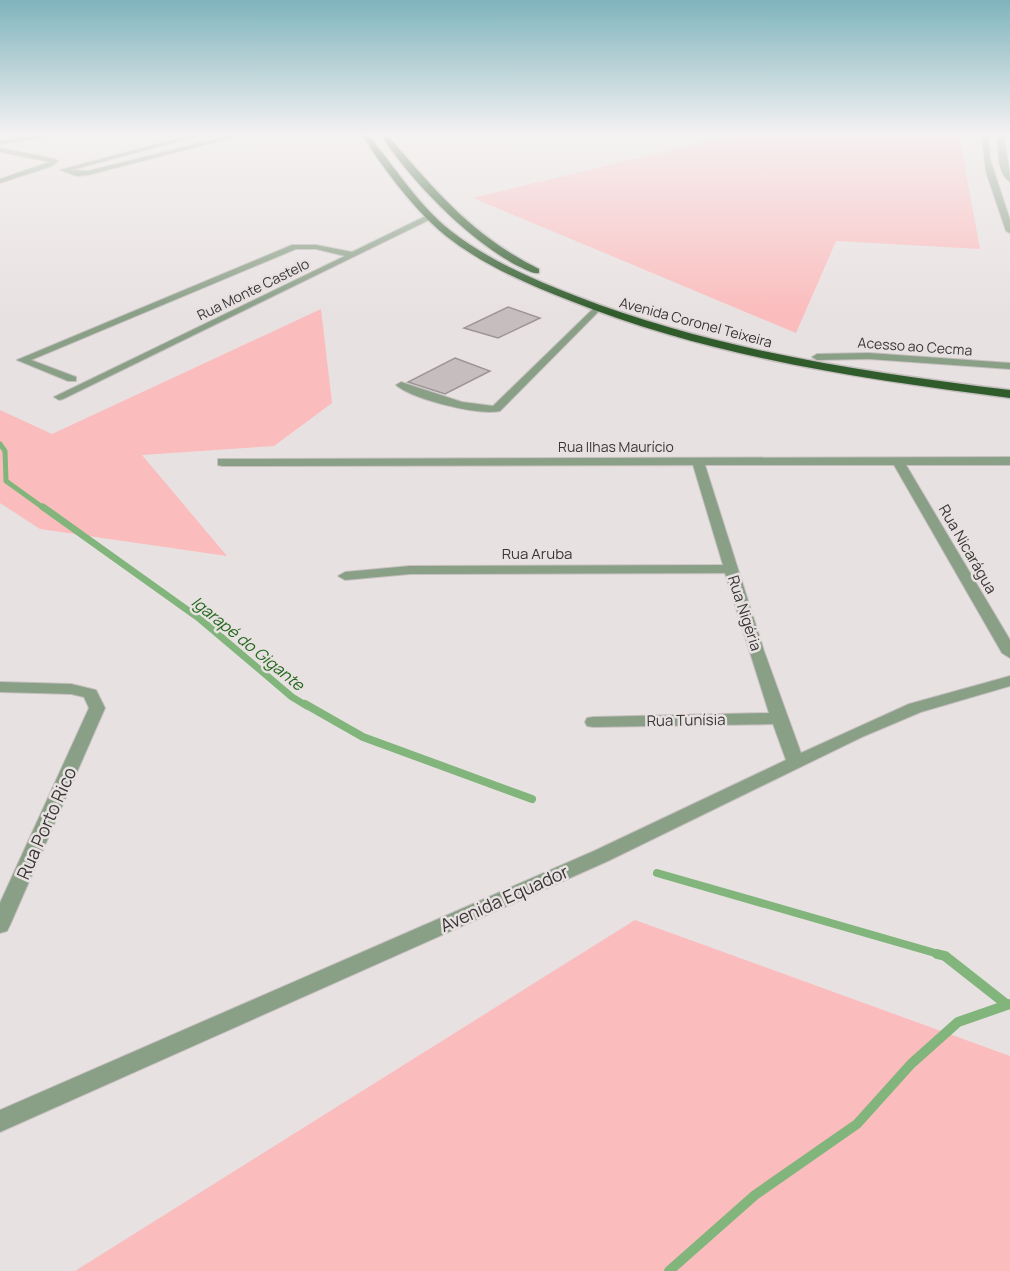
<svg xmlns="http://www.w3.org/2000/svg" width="1010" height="1271" font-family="Manrope,sans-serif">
<rect width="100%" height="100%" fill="#e8e1e1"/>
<g fill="#fbbcbd">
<path d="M 734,135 L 959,135 L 980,249 L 836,241 L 796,333 L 473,198 Z"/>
<path d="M 321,309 L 332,403 L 274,446 L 142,455 L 227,556 L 40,529 L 0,503 L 0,410 L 52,434 Z"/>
<path d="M 635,920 L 1010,1056 L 1010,1271 L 75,1271 Z"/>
</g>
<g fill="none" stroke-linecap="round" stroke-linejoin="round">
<path stroke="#82b57c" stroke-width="5" d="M 0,444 L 5,451 L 6,481 L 45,509"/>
<path stroke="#82b57c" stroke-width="7" d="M 43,507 L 200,619 L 292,697 L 307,706"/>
<g stroke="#82b57c" stroke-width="8">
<path d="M 305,704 L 363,737 L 532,799"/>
<path d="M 657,873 L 942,955"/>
</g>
<g stroke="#82b57c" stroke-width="10">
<path d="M 937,954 L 945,956 L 1006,1004"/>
<path d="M 669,1271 L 755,1195 L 857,1124 L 911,1064 L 958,1022 L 1010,1004"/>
</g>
</g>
<g fill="#c6bebe" stroke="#9d9696" stroke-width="1.5">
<path d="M 508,307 L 540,318 L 498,338 L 464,328 Z"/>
<path d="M 455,358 L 490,371 L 445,394 L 408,382 Z"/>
</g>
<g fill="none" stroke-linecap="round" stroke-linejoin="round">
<defs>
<g id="minor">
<path d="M 45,135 L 62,135 L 0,144 L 0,140 Z"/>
<path d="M 192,135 L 201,135 L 71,170 L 88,171 L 233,135 L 242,135 L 88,175 L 77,176 L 60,170 Z"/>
<path d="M 982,135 L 988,135 L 990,159 L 1010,220 L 1010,233 L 1006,231 L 986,172 Z"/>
<path d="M 998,135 L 1004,135 C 1005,151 1010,167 1010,182 C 997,173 998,150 998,135 Z"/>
<path d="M 0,148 L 55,159 L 58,161 L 52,166 L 0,183 L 0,179 L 50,162 L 0,152 Z"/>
<path d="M 428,215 L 435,217 L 63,399 L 59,400 L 54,397 L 345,256 L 316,249 L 296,249 L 31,360 L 76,377 L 76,381 L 68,381 L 17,360 L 292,245 L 316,245 L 352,252 Z"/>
<path d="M 597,305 L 600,306 L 600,310 L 500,411 C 478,416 412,399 396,385 L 401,382 L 462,402 L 493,406 Z"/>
<path d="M 869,353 L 1010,363 L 1010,369 L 869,359 L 817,360 L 812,357 L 817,354 Z"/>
<path d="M 1010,457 L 1010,465 L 906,465 L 1010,640 L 1010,658 L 1002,653 L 894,465 L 705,465 L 764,651 L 801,753 L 909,704 L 1010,676 L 1010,686 L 921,712 L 862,737 L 608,861 L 0,1132 L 0,1110 L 594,851 L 786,760 L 773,724 L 593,727 L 587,726 L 585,722 L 587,718 L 593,717 L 769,713 L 725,573 L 410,574 L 345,580 L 338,576 L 345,572 L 410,566 L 723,565 L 693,465 L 222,466 L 218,465 L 218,459 Z"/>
<path d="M 0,682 L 71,684 L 96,690 L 105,708 L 10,925 L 7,931 L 0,933 L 0,903 L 89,708 L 84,697 L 71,694 L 0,692 Z"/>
</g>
<g id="trunk">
<path d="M 362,135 L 368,135 C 395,167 418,205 451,231 C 488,260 533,279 576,296 C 715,350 862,372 1010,390 L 1010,398 C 861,379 711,357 571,301 C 527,284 483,265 446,236 C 415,211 383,168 362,135 Z"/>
<path d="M 381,135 L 387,135 C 436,191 471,235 539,269 L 539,273 C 532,274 525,269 518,266 C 468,240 411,181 381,135 Z"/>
</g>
</defs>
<use href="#minor" stroke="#c5bfbf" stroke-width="2"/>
<use href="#trunk" stroke="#c5bfbf" stroke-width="3"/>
<use href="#minor" fill="#899f86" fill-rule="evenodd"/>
<use href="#trunk" fill="#305c2c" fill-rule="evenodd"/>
</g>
<linearGradient id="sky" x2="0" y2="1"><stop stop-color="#7fb4bd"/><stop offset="0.43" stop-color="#f5f2f2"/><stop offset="1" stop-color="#f5f2f2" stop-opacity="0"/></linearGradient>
<rect width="1010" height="313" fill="url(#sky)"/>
<g text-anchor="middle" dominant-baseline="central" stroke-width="5" stroke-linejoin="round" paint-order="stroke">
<g font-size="14" fill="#393636" stroke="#e8e1e1">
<text transform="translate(253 289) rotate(-26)">Rua Monte Castelo</text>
<text transform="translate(696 322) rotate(15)">Avenida Coronel Teixeira</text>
<text transform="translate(915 346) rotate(4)">Acesso ao Cecma</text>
<text x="616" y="446">Rua Ilhas Maurício</text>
</g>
<g font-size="15" fill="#393636" stroke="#e8e1e1">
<text transform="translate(968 549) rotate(60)">Rua Nicarágua</text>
<text x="537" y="553">Rua Aruba</text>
<text transform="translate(745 613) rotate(72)">Rua Nigéria</text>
<text transform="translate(686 720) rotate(-1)">Rua Tunísia</text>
</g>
<g font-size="16" font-style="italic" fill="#24681d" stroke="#e8e1e1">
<text transform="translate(248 643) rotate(39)">Igarapé do Gigante</text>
</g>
<g font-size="18" fill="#393636" stroke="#e8e1e1">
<text transform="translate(46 823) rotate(-66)">Rua Porto Rico</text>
<text transform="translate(504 898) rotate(-24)">Avenida Equador</text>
</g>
</g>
</svg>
